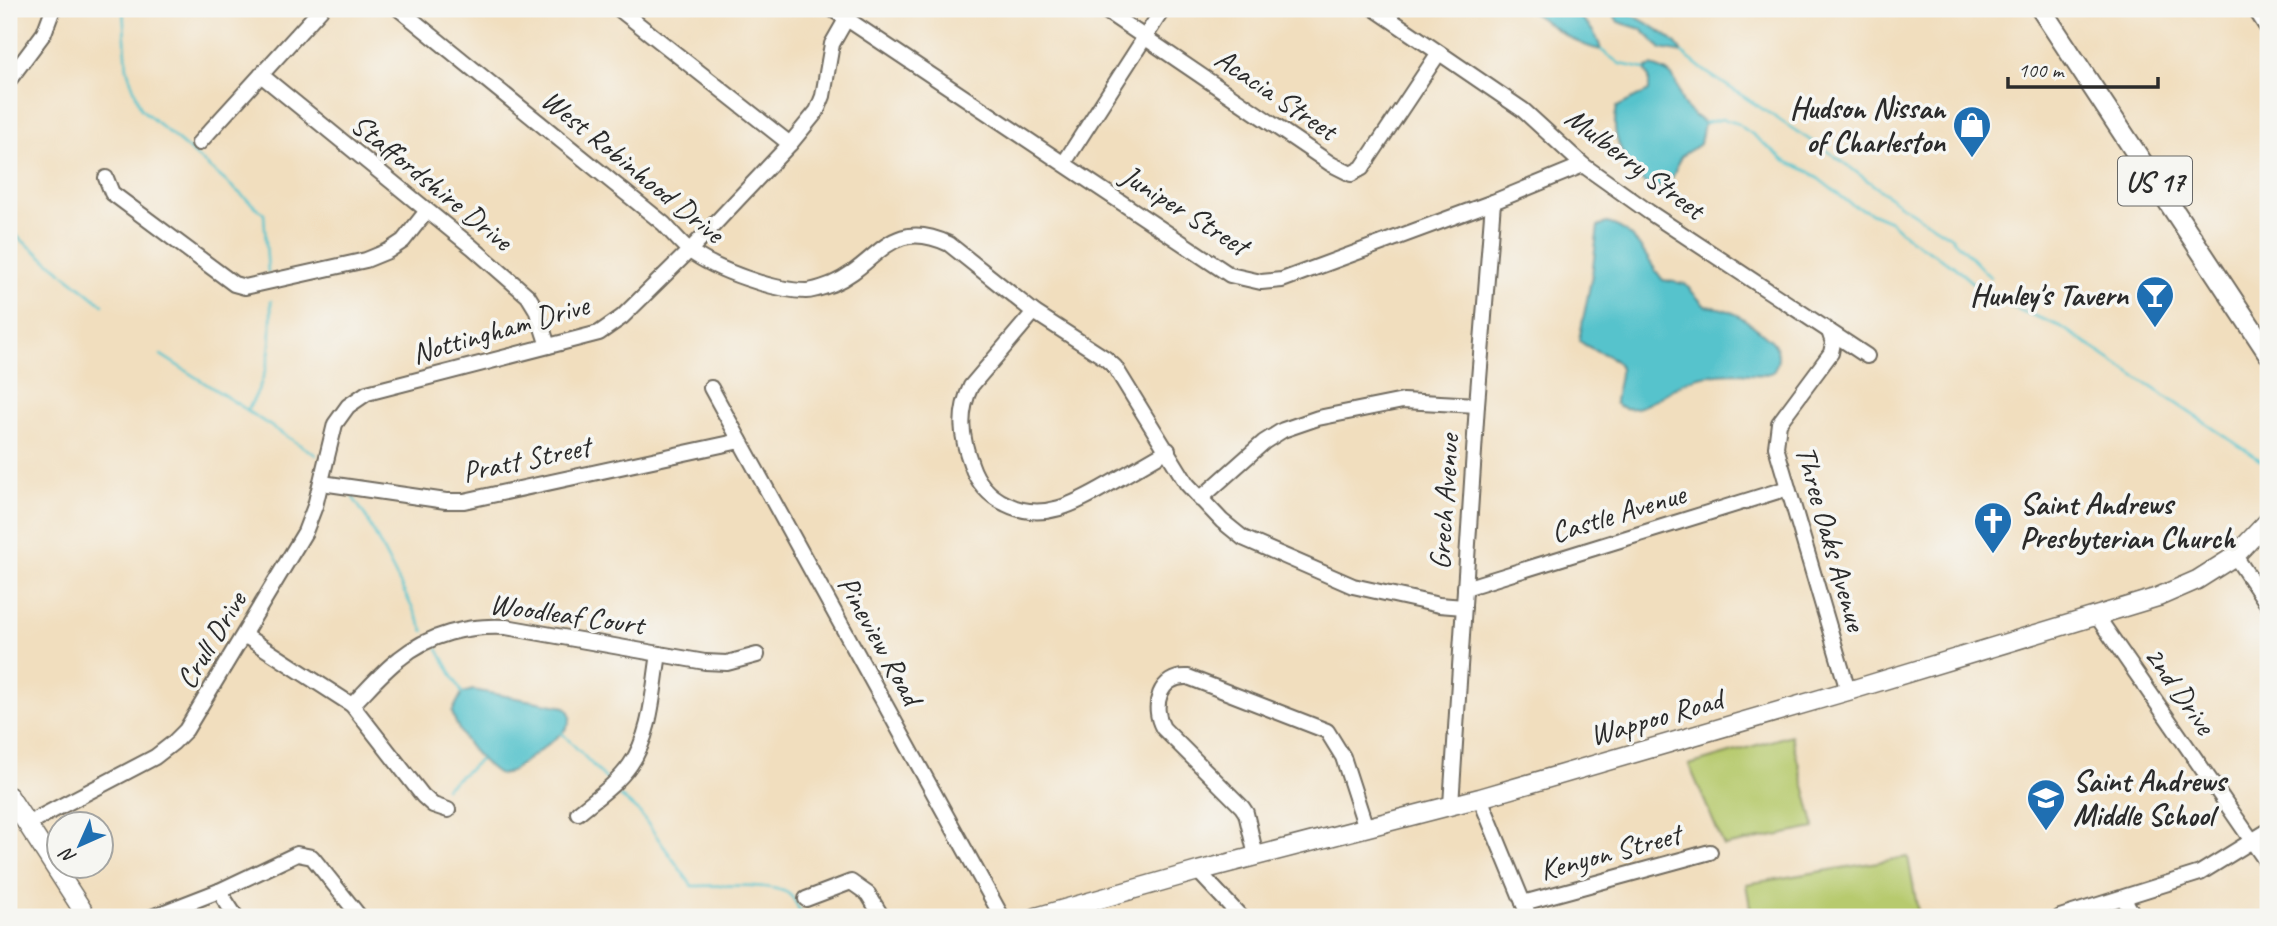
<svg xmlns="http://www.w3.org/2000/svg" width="2277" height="926" font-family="Caveat,sans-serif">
<rect width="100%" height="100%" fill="#f6f6f2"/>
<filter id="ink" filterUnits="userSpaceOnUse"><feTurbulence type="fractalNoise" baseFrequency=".0143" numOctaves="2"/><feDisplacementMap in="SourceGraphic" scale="14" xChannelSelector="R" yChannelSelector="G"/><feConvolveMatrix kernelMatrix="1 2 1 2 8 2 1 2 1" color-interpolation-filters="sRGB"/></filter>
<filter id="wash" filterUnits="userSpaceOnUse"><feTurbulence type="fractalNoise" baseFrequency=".00686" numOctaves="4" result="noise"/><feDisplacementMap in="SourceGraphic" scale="28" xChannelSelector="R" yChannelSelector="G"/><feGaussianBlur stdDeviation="1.57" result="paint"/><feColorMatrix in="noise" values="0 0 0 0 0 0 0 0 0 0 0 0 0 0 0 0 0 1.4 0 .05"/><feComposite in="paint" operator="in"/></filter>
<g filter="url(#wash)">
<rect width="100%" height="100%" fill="#f1debe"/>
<g fill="#b7ca6e" stroke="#717a4c" stroke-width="2">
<path d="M 1791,735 L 1815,828 L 1724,846 L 1689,765 Z"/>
<path d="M 1908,857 L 1919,917 L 1752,917 L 1746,884 Z"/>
</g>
<g fill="#56c3cc" stroke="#40777c" stroke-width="2">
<path d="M 1526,9 L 1568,9 C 1583,17 1597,32 1601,50 C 1572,44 1551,24 1526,9 Z"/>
<path d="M 1619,10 L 1624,10 C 1640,20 1675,36 1682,53 L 1661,49 L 1641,29 L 1618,22 L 1614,15 Z"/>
<path d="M 1651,66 C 1685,75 1672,87 1686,108 C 1691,115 1699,118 1704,123 L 1700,144 C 1694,149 1685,152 1681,157 C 1675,166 1676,179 1664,185 C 1641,196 1620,153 1616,135 C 1614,126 1615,116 1617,107 L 1649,91 L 1649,77 L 1645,69 Z"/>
<path d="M 1607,223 C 1638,230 1645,259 1663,280 L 1685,284 L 1705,306 C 1736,308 1748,322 1771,340 C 1780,349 1780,361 1773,372 C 1762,376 1751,374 1740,373 C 1723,373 1701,374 1685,382 C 1667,390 1636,421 1615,403 C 1615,392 1621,380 1620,369 C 1617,353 1589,352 1579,340 L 1592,275 L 1598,226 Z"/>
<path d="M 473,690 L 565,707 C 571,712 572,720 567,727 C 562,736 521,764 510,772 L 500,775 C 477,759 460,739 452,712 L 462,693 Z"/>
</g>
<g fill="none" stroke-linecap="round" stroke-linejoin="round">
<g stroke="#56c3cc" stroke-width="2.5">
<path d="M 123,9 L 127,69 L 141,109 L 264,214 L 268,272"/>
<path d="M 1601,50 L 1620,64 L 1645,69"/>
<path d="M 1682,53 L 1706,72 L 1836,157 L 1899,204 L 1951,237 L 1990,277"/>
<path d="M 1704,123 L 1723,119 L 1736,123 L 1752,134 L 1785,161 L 1810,172 L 1852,205 L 1890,221 L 1910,239 L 1952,265 L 1991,299 L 2060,326 L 2268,465"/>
<path d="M 9,230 L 103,305"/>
<path d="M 271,301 C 272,345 271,372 247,411 L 316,455"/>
<path d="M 161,355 L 247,410"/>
<path d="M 352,496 L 366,517 L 424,631"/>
<path d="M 438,649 L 462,693"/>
<path d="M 561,732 L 607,780"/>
<path d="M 445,788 L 480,760"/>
<path d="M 620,796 L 640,813 L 692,886 C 714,886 773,882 789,894 C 796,900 799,910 803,917"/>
</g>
</g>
</g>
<g filter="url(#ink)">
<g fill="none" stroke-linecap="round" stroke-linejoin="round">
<defs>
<g id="minor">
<path d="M 399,9 L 664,224 C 672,233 681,243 690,251 C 716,270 774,291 806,291 C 814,291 824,287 832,284 C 879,264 889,216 949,244 L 1034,312 L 1105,358 L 1115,367 L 1187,484 L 1222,521 L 1243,538 L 1353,586 L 1439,605 L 1464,607"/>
<path d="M 619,9 L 790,144"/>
<path d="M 832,9 L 1230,275 L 1261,282 L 1282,280 L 1493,202 L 1583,165"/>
<path d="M 1103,9 L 1331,164 L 1351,174 L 1362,168 L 1438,54"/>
<path d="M 1375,9 L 1523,110 L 1583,165 L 1649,212 L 1867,356"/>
<path d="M 2255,9 L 2268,29"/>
<path d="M 261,75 L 472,247 L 528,296 L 536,309 L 548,346"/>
<path d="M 9,80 L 44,33 L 53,9"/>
<path d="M 199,143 L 321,9"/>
<path d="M 1064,163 L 1163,9"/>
<path d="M 106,178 L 112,193 L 234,284 L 245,287 L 366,260 L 388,251 L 403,241 L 426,212"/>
<path d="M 1034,312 L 971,386 C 958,413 961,437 971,464 C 977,482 989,496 1006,504 C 1044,523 1078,502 1111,483 C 1130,472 1149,461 1168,450"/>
<path d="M 1829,331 L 1833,343 L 1831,353 L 1779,423 L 1776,447 L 1848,691"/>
<path d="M 711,388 L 1002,917"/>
<path d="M 322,483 L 446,501 L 464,501 L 740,441"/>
<path d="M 1200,499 L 1264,442 L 1283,430 L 1318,418 L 1403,401 L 1477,405"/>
<path d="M 2235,556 L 2268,605"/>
<path d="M 1465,588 L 1788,488"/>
<path d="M 2096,615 L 2268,864"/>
<path d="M 244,635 L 352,705 L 423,796 L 433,805 L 448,810"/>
<path d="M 352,705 C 367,690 382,672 399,659 C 429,634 468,625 506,627 L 705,662 L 727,663 L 757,655"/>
<path d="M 1480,798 L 1529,917"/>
<path d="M 1451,805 L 1477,405 L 1493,202"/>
<path d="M 578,813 C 596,798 617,784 630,765 C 652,734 653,689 659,654"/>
<path d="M 27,824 L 155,757 L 173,743 L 186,730 L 305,532 L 315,506 L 335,424 L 348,406 L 367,393 L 599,333 L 622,317 L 690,250 L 790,144 L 817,111 L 823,96 L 832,44 L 852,9"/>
<path d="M 1256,856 L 1246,813 L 1242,807 L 1163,728 C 1151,707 1159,675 1188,677 L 1327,731 L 1343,757 L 1366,828"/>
<path d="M 1198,871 L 1241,917"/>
<path d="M 219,891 L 236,917"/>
<path d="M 2123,898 L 2135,917"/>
<path d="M 806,899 L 851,882 L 868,894 L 882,917"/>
<path d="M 1523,903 L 1710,852"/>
<path d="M 152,917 L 219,891 L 297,854 L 312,857 L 360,917"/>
<path d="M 2060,917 L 2200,873 L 2268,831"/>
</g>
<g id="major">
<path d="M 9,796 L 87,917"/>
<path d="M 1036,917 L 1198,871 L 1480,798 L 1848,691 L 2158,597 L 2197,580 L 2235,556 L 2268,521"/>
</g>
<path id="highway" d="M 2041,9 L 2268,353"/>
</defs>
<use href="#minor" stroke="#706a5e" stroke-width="18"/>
<use href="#major" stroke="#706a5e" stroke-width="21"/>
<use href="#highway" stroke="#706a5e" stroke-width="23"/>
<use href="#minor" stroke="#fff" stroke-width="14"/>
<use href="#major" stroke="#fff" stroke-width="18"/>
<use href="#highway" stroke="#fff" stroke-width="19"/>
</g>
</g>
<defs>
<symbol id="shop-pin" viewBox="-11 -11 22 30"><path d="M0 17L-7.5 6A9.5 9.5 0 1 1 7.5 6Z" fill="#1f6fb2" stroke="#f6f6f2"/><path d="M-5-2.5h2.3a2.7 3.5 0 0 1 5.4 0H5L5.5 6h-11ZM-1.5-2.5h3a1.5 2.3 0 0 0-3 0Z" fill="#fff"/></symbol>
<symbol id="bar-pin" viewBox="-11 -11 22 30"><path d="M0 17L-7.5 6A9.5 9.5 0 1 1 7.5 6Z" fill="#1f6fb2" stroke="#f6f6f2"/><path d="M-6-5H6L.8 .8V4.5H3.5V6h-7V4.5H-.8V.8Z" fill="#fff"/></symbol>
<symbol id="church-pin" viewBox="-11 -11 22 30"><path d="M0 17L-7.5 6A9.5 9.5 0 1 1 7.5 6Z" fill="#1f6fb2" stroke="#f6f6f2"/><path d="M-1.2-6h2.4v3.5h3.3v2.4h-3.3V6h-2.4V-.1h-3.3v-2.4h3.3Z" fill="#fff"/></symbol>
<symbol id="school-pin" viewBox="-11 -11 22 30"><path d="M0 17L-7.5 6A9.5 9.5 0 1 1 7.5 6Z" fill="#1f6fb2" stroke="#f6f6f2"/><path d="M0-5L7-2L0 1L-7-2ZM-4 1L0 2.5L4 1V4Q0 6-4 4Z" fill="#fff"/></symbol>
</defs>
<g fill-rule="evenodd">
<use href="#shop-pin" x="1950" y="103" width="44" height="60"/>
<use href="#bar-pin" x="2133" y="273" width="44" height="60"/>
<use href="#church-pin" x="1971" y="499" width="44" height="60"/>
<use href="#school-pin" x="2024" y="776" width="44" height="60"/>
</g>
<g text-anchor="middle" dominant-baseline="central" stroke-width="7" stroke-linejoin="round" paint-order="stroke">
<rect fill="#f6f6f2" stroke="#686867" stroke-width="2" x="2118" y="156.5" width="74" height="49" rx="5"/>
<g font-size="28" font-weight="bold" fill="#2b2b2b">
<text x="2155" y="181">US 17</text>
</g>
<g font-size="30" fill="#2b2b2b" stroke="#f6f6f2">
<text transform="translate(1276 94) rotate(34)">Acacia Street</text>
<text transform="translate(1635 163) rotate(37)">Mulberry Street</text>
<text transform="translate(633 166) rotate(39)">West Robinhood Drive</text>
<text transform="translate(432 182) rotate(39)">Staffordshire Drive</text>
<text transform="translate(1185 210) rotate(32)">Juniper Street</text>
<text transform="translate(500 329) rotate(-16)">Nottingham Drive</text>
<text transform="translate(526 459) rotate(-12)">Pratt Street</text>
<text transform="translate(1444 502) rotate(-86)">Grech Avenue</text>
<text transform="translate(1618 513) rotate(-17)">Castle Avenue</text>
<text transform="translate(1831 538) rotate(74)">Three Oaks Avenue</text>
<text transform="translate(567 614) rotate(8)">Woodleaf Court</text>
<text transform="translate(211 640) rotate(-59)">Crull Drive</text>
<text transform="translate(880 640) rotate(61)">Pineview Road</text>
<text transform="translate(2180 690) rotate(55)">2nd Drive</text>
<text transform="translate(1656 717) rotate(-16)">Wappoo Road</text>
<text transform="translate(1610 852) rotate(-15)">Kenyon Street</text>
</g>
<g font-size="30" font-weight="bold" fill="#2b2b2b" stroke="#f6f6f2" text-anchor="end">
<text x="1945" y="108">Hudson Nissan<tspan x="1945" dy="34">of Charleston</tspan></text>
<text x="2128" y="295">Hunley's Tavern</text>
<text x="2020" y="504" text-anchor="start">Saint Andrews<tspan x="2020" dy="34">Presbyterian Church</tspan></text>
<text x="2073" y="781" text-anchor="start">Saint Andrews<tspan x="2073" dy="34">Middle School</tspan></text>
</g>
</g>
<rect width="2277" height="926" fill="none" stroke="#f6f6f2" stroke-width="35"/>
<g transform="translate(80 845) rotate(225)"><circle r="33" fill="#f6f6f2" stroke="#a5a5a2" stroke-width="2"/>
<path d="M0-5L12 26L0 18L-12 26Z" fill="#1f6fb2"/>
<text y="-10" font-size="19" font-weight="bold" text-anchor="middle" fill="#2b2b2b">N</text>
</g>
<path d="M2008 77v10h150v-10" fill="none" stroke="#2b2b2b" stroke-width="3.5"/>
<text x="2018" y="77" font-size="21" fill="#2b2b2b" stroke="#f6f6f2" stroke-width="5" paint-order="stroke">100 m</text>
</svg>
